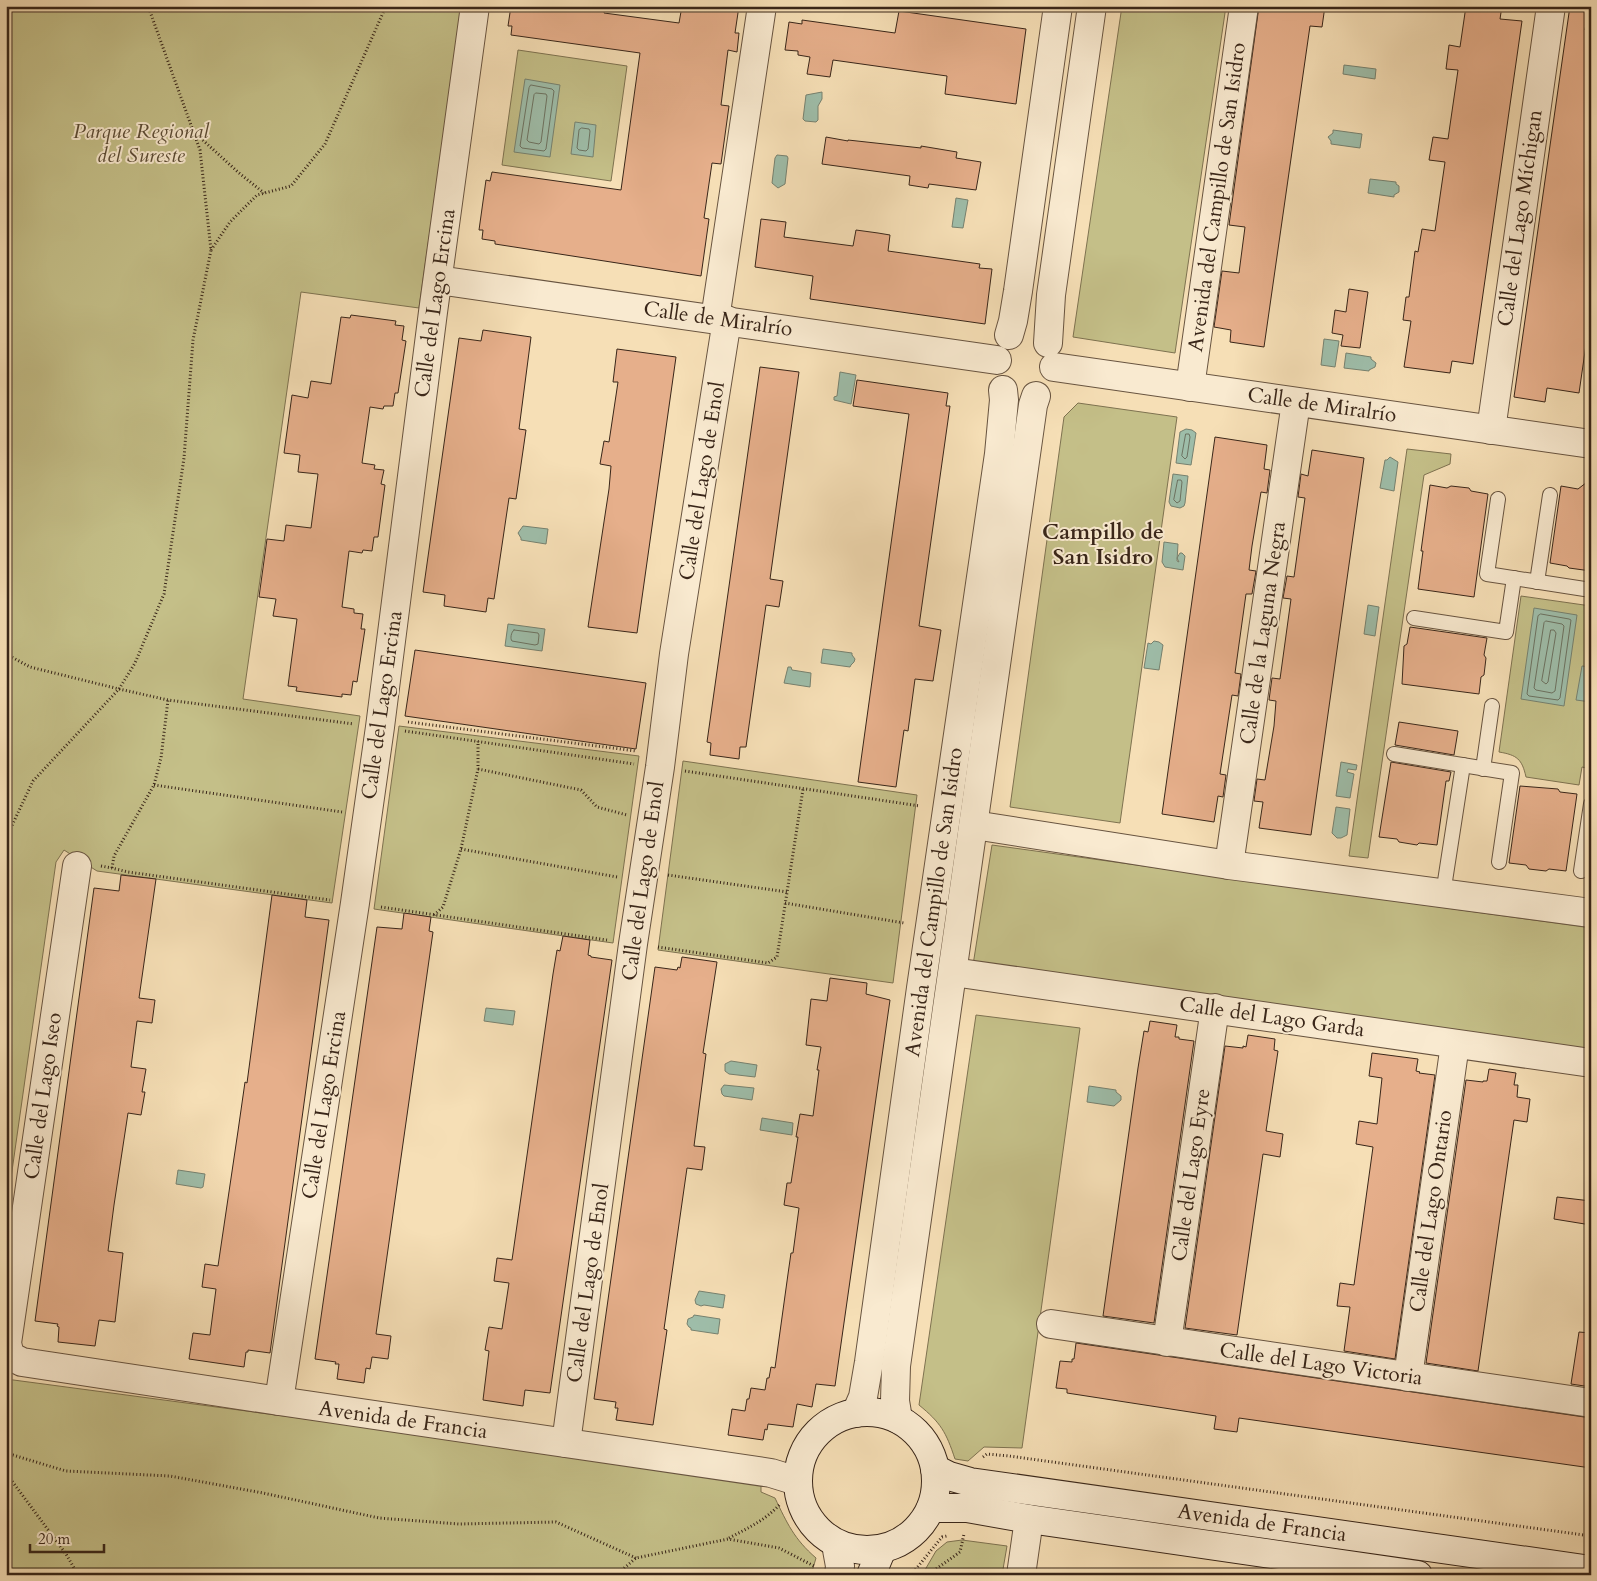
<svg xmlns="http://www.w3.org/2000/svg" width="1597" height="1581" font-family="Cardo,serif">
<rect width="100%" height="100%" fill="#f6dfb6"/>
<filter id="stains"><feTurbulence type="fractalNoise" baseFrequency=".004" numOctaves="4"/><feColorMatrix values="0 0 0 0 .2 0 0 0 0 .09 0 0 0 0 .02 0 0 0 .5 -.17"/></filter>
<radialGradient id="worn" r=".72"><stop offset=".6" stop-color="#630" stop-opacity="0"/><stop offset="1" stop-color="#630" stop-opacity=".3"/></radialGradient>
<g fill="#c4bf88" stroke="#7e7250">
<path d="M 6,6 L 462,6 L 419,308 L 301,292 L 243,699 L 360,716 L 332,903 L 97,871 L 64,850 L 56,862 L 6,1213 Z"/>
<path d="M 1122,6 L 1226,6 L 1175,353 L 1073,337 Z"/>
<path d="M 518,50 L 627,66 L 611,181 L 502,165 Z"/>
<path d="M 1078,403 L 1177,417 L 1120,823 L 1010,807 L 1064,417 Z"/>
<path d="M 1407,449 L 1451,454 L 1450,464 L 1424,475 L 1368,858 L 1349,856 Z"/>
<path d="M 1521,596 L 1591,606 L 1591,769 L 1582,767 L 1579,785 L 1526,777 C 1522,759 1517,755 1499,752 Z"/>
<path d="M 399,726 L 639,756 L 613,943 L 374,909 Z"/>
<path d="M 683,761 L 917,795 L 893,983 L 658,950 Z"/>
<path d="M 992,845 L 1591,928 L 1591,1056 L 973,965 Z"/>
<path d="M 976,1015 L 1080,1028 L 1022,1448 L 984,1447 L 968,1461 L 955,1459 C 946,1432 941,1423 919,1405 Z"/>
<path d="M 6,1379 L 712,1473 L 761,1484 L 761,1492 L 775,1498 C 787,1523 794,1539 816,1558 L 811,1575 L 6,1575 Z"/>
<path d="M 962,1540 L 1007,1546 L 1002,1575 L 922,1575 L 936,1551 L 947,1542 Z"/>
</g>
<g fill="#9ebda9" stroke="#76816f">
<path d="M 1344,65 L 1376,69 L 1375,79 L 1343,74 Z"/>
<path d="M 525,79 L 560,85 L 550,157 L 514,152 Z"/>
<path d="M 822,92 L 822,99 L 818,106 L 818,120 L 816,122 L 805,121 L 803,119 L 806,95 Z"/>
<path d="M 575,122 L 596,125 L 593,157 L 571,154 Z"/>
<path d="M 1333,130 L 1362,134 L 1360,148 L 1331,144 L 1331,141 L 1328,137 L 1333,133 Z"/>
<path d="M 777,155 L 787,156 L 788,158 L 785,184 L 778,188 L 772,183 L 775,158 Z"/>
<path d="M 1370,179 L 1396,182 L 1396,184 L 1399,186 L 1399,192 L 1394,195 L 1394,197 L 1368,193 Z"/>
<path d="M 956,198 L 968,200 L 963,228 L 952,227 Z"/>
<path d="M 1324,339 L 1339,341 L 1335,367 L 1321,365 Z"/>
<path d="M 1346,353 L 1371,357 L 1371,359 L 1376,363 L 1375,367 L 1369,370 L 1369,371 L 1344,368 Z"/>
<path d="M 840,372 L 856,375 L 851,404 L 834,400 L 834,397 L 837,396 Z"/>
<path d="M 1186,429 L 1192,430 L 1196,433 L 1191,465 L 1176,463 L 1180,432 Z"/>
<path d="M 1390,457 L 1398,462 L 1394,491 L 1380,488 L 1385,460 L 1387,460 Z"/>
<path d="M 1173,474 L 1188,476 L 1185,503 L 1184,506 L 1180,508 L 1171,506 L 1169,502 Z"/>
<path d="M 523,526 L 548,529 L 546,544 L 521,540 L 521,538 L 518,533 Z"/>
<path d="M 1164,542 L 1178,544 L 1177,561 L 1179,562 L 1177,558 L 1180,553 L 1182,553 L 1185,556 L 1183,570 L 1165,567 L 1162,562 Z"/>
<path d="M 1368,605 L 1379,607 L 1375,636 L 1364,634 Z"/>
<path d="M 1534,608 L 1577,615 L 1564,706 L 1521,699 Z"/>
<path d="M 508,624 L 545,629 L 542,651 L 505,646 Z"/>
<path d="M 1154,641 L 1159,642 L 1163,645 L 1159,670 L 1144,668 L 1148,643 L 1151,644 Z"/>
<path d="M 823,649 L 852,653 L 852,655 L 855,659 L 854,662 L 851,665 L 850,667 L 821,663 Z"/>
<path d="M 1582,666 L 1591,667 L 1591,702 L 1576,700 Z"/>
<path d="M 788,667 L 791,667 L 792,670 L 811,673 L 810,687 L 784,683 Z"/>
<path d="M 1341,762 L 1357,765 L 1356,770 L 1348,769 L 1347,772 L 1354,774 L 1350,798 L 1336,796 Z"/>
<path d="M 1336,807 L 1350,809 L 1347,835 L 1341,838 L 1337,838 L 1332,833 Z"/>
<path d="M 486,1008 L 515,1011 L 513,1025 L 484,1021 Z"/>
<path d="M 731,1061 L 757,1065 L 755,1077 L 729,1074 L 725,1071 L 725,1064 Z"/>
<path d="M 724,1085 L 754,1088 L 752,1100 L 724,1096 L 722,1094 L 721,1089 Z"/>
<path d="M 1089,1086 L 1116,1090 L 1116,1092 L 1121,1096 L 1121,1100 L 1114,1106 L 1087,1102 Z"/>
<path d="M 762,1118 L 793,1123 L 792,1135 L 760,1130 Z"/>
<path d="M 178,1170 L 205,1174 L 203,1187 L 201,1188 L 176,1184 Z"/>
<path d="M 699,1291 L 725,1295 L 723,1308 L 704,1305 L 701,1306 L 696,1304 L 695,1300 Z"/>
<path d="M 694,1315 L 720,1319 L 718,1334 L 691,1330 L 691,1328 L 689,1327 L 687,1324 L 688,1319 L 693,1317 Z"/>
</g>
<g fill="none" stroke-linecap="round" stroke-linejoin="round">
<g stroke="#6c7261" stroke-width="1">
<path d="M 531,85 L 552,89 L 554,91 L 546,149 L 544,151 L 522,148 L 520,146 L 529,88 Z"/>
<path d="M 536,93 L 546,94 L 547,96 L 541,142 L 539,144 L 529,142 L 527,140 L 534,95 Z"/>
<path d="M 582,128 L 589,129 L 590,131 L 588,149 L 586,151 L 579,150 L 577,148 L 579,130 Z"/>
<path d="M 1186,434 L 1189,434 L 1190,437 L 1187,457 L 1185,459 L 1182,456 Z"/>
<path d="M 1178,480 L 1181,480 L 1182,482 L 1180,501 L 1177,503 L 1174,500 Z"/>
<path d="M 1541,614 L 1569,619 L 1571,620 L 1560,698 L 1558,700 L 1529,696 L 1527,694 L 1538,616 Z"/>
<path d="M 1546,621 L 1562,624 L 1564,626 L 1555,691 L 1552,693 L 1536,690 L 1534,688 L 1544,623 Z"/>
<path d="M 514,630 L 538,633 L 539,635 L 538,644 L 535,645 L 512,641 C 510,639 511,632 514,630 Z"/>
<path d="M 1551,630 L 1554,630 L 1556,633 L 1548,682 L 1546,684 L 1542,681 Z"/>
</g>
</g>
<g fill="#e6af8b" stroke="#392619">
<path d="M 511,6 L 605,6 L 604,13 L 679,23 L 682,6 L 739,6 L 735,33 L 739,33 L 737,52 L 728,50 L 721,105 L 729,106 L 721,164 L 712,163 L 704,218 L 709,219 L 701,276 L 495,244 L 495,241 L 482,239 L 483,230 L 479,230 L 486,180 L 490,181 L 492,172 L 621,190 L 640,53 L 511,35 L 512,26 L 508,26 Z"/>
<path d="M 1259,6 L 1325,6 L 1322,27 L 1310,26 L 1264,347 L 1230,342 L 1231,330 L 1214,327 L 1222,271 L 1239,273 L 1245,227 L 1229,225 Z"/>
<path d="M 1466,6 L 1502,6 L 1500,19 L 1522,21 L 1473,364 L 1452,361 L 1450,373 L 1404,367 L 1411,321 L 1403,320 L 1406,297 L 1409,297 L 1415,251 L 1418,252 L 1422,229 L 1435,231 L 1445,162 L 1429,160 L 1433,137 L 1448,139 L 1458,70 L 1446,69 L 1449,45 L 1460,47 Z"/>
<path d="M 1570,6 L 1588,9 L 1585,30 L 1591,32 L 1591,310 L 1579,393 L 1547,388 L 1545,402 L 1514,397 Z"/>
<path d="M 899,11 L 1026,29 L 1016,104 L 945,94 L 947,76 L 833,60 L 830,77 L 807,74 L 810,57 L 798,55 L 798,51 L 785,50 L 789,22 L 802,24 L 802,20 L 895,33 Z"/>
<path d="M 826,137 L 848,141 L 848,140 L 921,148 L 921,146 L 957,152 L 956,158 L 981,162 L 976,190 L 929,184 L 928,188 L 909,185 L 910,176 L 822,164 Z"/>
<path d="M 761,219 L 786,222 L 784,237 L 853,246 L 856,230 L 878,233 L 890,235 L 888,251 L 980,264 L 979,268 L 992,269 L 985,324 L 810,299 L 813,276 L 755,267 Z"/>
<path d="M 1349,289 L 1368,292 L 1360,348 L 1341,346 L 1343,335 L 1332,333 L 1335,310 L 1346,312 Z"/>
<path d="M 351,315 L 396,321 L 395,325 L 404,326 L 402,340 L 406,341 L 398,393 L 395,393 L 393,406 L 384,406 L 383,409 L 370,407 L 362,463 L 375,465 L 374,469 L 384,470 L 381,484 L 385,485 L 378,537 L 374,537 L 372,551 L 363,550 L 362,553 L 349,551 L 342,607 L 354,609 L 354,613 L 363,614 L 361,629 L 365,629 L 357,682 L 353,681 L 351,695 L 342,694 L 342,697 L 296,691 L 297,687 L 288,686 L 297,619 L 273,616 L 276,599 L 259,597 L 267,539 L 284,541 L 286,525 L 311,528 L 318,474 L 298,472 L 300,455 L 284,453 L 292,395 L 308,398 L 311,381 L 331,384 L 341,317 L 350,318 Z"/>
<path d="M 483,330 L 531,337 L 519,429 L 526,430 L 516,499 L 509,498 L 494,599 L 488,598 L 486,612 L 444,606 L 445,595 L 423,592 L 459,338 L 481,341 Z"/>
<path d="M 617,349 L 676,357 L 637,633 L 588,627 L 609,489 L 611,466 L 600,464 L 604,441 L 609,442 L 618,382 L 613,382 Z"/>
<path d="M 760,367 L 799,372 L 770,579 L 783,581 L 779,607 L 766,605 L 746,747 L 740,747 L 739,759 L 710,755 L 711,743 L 707,742 Z"/>
<path d="M 857,380 L 948,393 L 946,406 L 950,406 L 919,626 L 941,630 L 933,681 L 915,679 L 908,731 L 904,730 L 896,787 L 858,782 L 909,414 L 853,406 Z"/>
<path d="M 1215,437 L 1267,445 L 1264,469 L 1270,470 L 1267,493 L 1261,492 L 1252,546 L 1249,570 L 1256,571 L 1252,594 L 1246,594 L 1235,673 L 1241,674 L 1238,696 L 1232,695 L 1220,774 L 1226,775 L 1223,797 L 1218,796 L 1214,822 L 1162,814 Z"/>
<path d="M 1312,450 L 1364,458 L 1311,835 L 1259,828 L 1263,802 L 1254,801 L 1257,779 L 1265,780 L 1274,726 L 1276,701 L 1269,700 L 1272,678 L 1280,679 L 1291,599 L 1283,598 L 1287,576 L 1294,577 L 1305,498 L 1298,497 L 1301,474 L 1308,476 Z"/>
<path d="M 1591,479 L 1591,571 L 1569,568 L 1567,566 L 1550,563 L 1561,486 L 1578,489 Z"/>
<path d="M 1430,485 L 1447,488 L 1451,486 L 1469,488 L 1471,491 L 1488,494 L 1474,597 L 1418,589 L 1423,551 L 1421,551 Z"/>
<path d="M 1410,627 L 1487,638 L 1484,655 L 1486,658 L 1484,675 L 1481,677 L 1479,694 L 1402,684 L 1404,646 L 1407,644 Z"/>
<path d="M 415,650 L 646,683 L 636,749 L 405,716 Z"/>
<path d="M 1399,722 L 1458,731 L 1454,755 L 1395,745 Z"/>
<path d="M 1391,762 L 1451,772 L 1449,781 L 1446,781 L 1437,845 L 1419,843 L 1417,845 L 1399,842 L 1397,839 L 1379,837 Z"/>
<path d="M 1520,786 L 1558,789 L 1560,792 L 1577,794 L 1566,871 L 1549,869 L 1546,871 L 1529,869 L 1526,865 L 1509,863 Z"/>
<path d="M 121,875 L 156,879 L 139,998 L 155,1000 L 152,1023 L 137,1021 L 131,1067 L 146,1069 L 142,1092 L 145,1092 L 141,1115 L 128,1113 L 114,1205 L 108,1251 L 123,1253 L 115,1322 L 99,1320 L 95,1346 L 58,1342 L 59,1327 L 57,1326 L 58,1324 L 35,1321 L 94,888 L 119,891 Z"/>
<path d="M 272,895 L 307,900 L 305,917 L 329,920 L 270,1353 L 248,1350 L 248,1352 L 246,1352 L 244,1367 L 189,1359 L 193,1333 L 210,1335 L 216,1289 L 202,1287 L 205,1264 L 218,1266 L 238,1131 L 245,1082 L 247,1083 Z"/>
<path d="M 404,913 L 431,917 L 429,931 L 433,932 L 376,1334 L 391,1336 L 388,1359 L 372,1357 L 370,1369 L 366,1368 L 364,1383 L 337,1379 L 339,1364 L 335,1364 L 336,1362 L 315,1359 L 377,927 L 402,929 Z"/>
<path d="M 563,936 L 590,940 L 588,955 L 591,956 L 591,957 L 612,960 L 550,1393 L 525,1390 L 523,1406 L 483,1400 L 489,1351 L 485,1350 L 489,1327 L 502,1329 L 509,1283 L 494,1281 L 497,1258 L 512,1260 L 553,974 L 557,950 L 560,951 Z"/>
<path d="M 682,957 L 717,962 L 703,1053 L 706,1054 L 694,1146 L 705,1147 L 702,1170 L 687,1168 L 664,1329 L 667,1330 L 653,1425 L 616,1420 L 618,1408 L 615,1408 L 616,1402 L 594,1399 L 655,967 L 677,970 L 678,967 L 680,968 Z"/>
<path d="M 830,978 L 867,983 L 866,994 L 890,1000 L 835,1386 L 816,1384 L 812,1407 L 797,1404 L 793,1427 L 768,1424 L 767,1430 L 765,1429 L 763,1440 L 728,1435 L 732,1409 L 745,1411 L 747,1399 L 749,1399 L 751,1388 L 765,1390 L 767,1378 L 769,1378 L 771,1367 L 775,1368 L 788,1274 L 791,1253 L 793,1253 L 799,1208 L 784,1205 L 787,1183 L 791,1183 L 798,1137 L 796,1137 L 800,1114 L 813,1116 L 819,1070 L 817,1070 L 821,1047 L 806,1045 L 811,999 L 827,1001 Z"/>
<path d="M 1150,1021 L 1177,1025 L 1175,1037 L 1179,1037 L 1179,1039 L 1194,1041 L 1154,1323 L 1103,1316 L 1138,1068 L 1144,1031 L 1148,1032 Z"/>
<path d="M 1248,1035 L 1275,1039 L 1274,1050 L 1278,1051 L 1266,1131 L 1283,1134 L 1280,1157 L 1263,1154 L 1237,1335 L 1185,1328 L 1225,1046 L 1243,1048 L 1243,1046 L 1246,1047 Z"/>
<path d="M 1372,1053 L 1418,1059 L 1416,1071 L 1420,1072 L 1419,1073 L 1435,1075 L 1395,1359 L 1344,1351 L 1350,1307 L 1337,1306 L 1340,1283 L 1354,1285 L 1373,1147 L 1356,1144 L 1359,1121 L 1377,1124 L 1382,1078 L 1369,1076 Z"/>
<path d="M 1489,1069 L 1516,1073 L 1514,1085 L 1518,1085 L 1517,1097 L 1530,1099 L 1527,1122 L 1514,1120 L 1478,1371 L 1426,1363 L 1466,1080 L 1483,1082 L 1483,1081 L 1487,1081 Z"/>
<path d="M 1557,1197 L 1591,1201 L 1591,1225 L 1554,1219 Z"/>
<path d="M 1579,1332 L 1591,1333 L 1591,1387 L 1571,1384 Z"/>
<path d="M 1076,1343 L 1591,1418 L 1591,1468 L 1239,1418 L 1237,1432 L 1214,1429 L 1216,1416 L 1067,1393 L 1067,1389 L 1056,1388 L 1060,1361 L 1072,1362 L 1072,1359 L 1074,1359 Z"/>
</g>
<g fill="none" stroke-linecap="round" stroke-linejoin="round">
<defs>
<g id="lane">
<path d="M 1498,499 L 1487,574 L 1591,590"/>
<path d="M 1537,582 L 1550,495"/>
<path d="M 1414,618 L 1506,632 L 1514,578"/>
<path d="M 1394,754 L 1512,773 L 1499,862"/>
<path d="M 1483,769 L 1492,706"/>
<path d="M 1581,871 L 1591,804"/>
<path d="M 1443,894 L 1463,765"/>
</g>
<g id="street">
<path d="M 438,280 L 997,360"/>
<path d="M 715,319 L 762,6"/>
<path d="M 1009,335 L 1013,321 L 1018,291 L 1058,6"/>
<path d="M 1048,343 L 1051,295 L 1092,6"/>
<path d="M 1054,367 L 1591,444"/>
<path d="M 1190,387 L 1244,6"/>
<path d="M 1491,430 L 1551,6"/>
<path d="M 974,825 L 1229,865 L 1591,913"/>
<path d="M 1229,865 L 1296,402"/>
<path d="M 77,866 L 7,1343 L 10,1356 L 22,1362 L 279,1401 L 771,1473 L 797,1481"/>
<path d="M 953,972 L 1591,1063"/>
<path d="M 1051,1324 L 1591,1403"/>
<path d="M 1167,1342 L 1215,1008"/>
<path d="M 1408,1377 L 1455,1044"/>
<path d="M 279,1401 L 355,903 L 380,727 L 433,312 L 475,6"/>
<path d="M 856,1413 L 863,1397 L 869,1362 L 921,988 L 999,454 L 1004,400 L 1003,390"/>
<path d="M 898,1419 L 895,1401 L 896,1366 L 1033,405 L 1036,396"/>
<path d="M 566,1443 L 633,944 L 660,767 L 674,654 L 727,320"/>
<path d="M 836,1544 L 840,1566 L 839,1575"/>
<path d="M 1021,1575 L 1029,1519"/>
</g>
<g id="secondary">
<circle cx="867" cy="1481" r="69"/>
<path d="M 935,1469 L 949,1476 L 970,1482 L 1591,1570"/>
<path d="M 931,1508 L 967,1508 L 1029,1519 L 1418,1575"/>
<path d="M 871,1575 L 882,1549"/>
</g>
</defs>
<use href="#lane" stroke="#685440" stroke-width="16"/>
<use href="#street" stroke="#685440" stroke-width="30"/>
<use href="#secondary" stroke="#392619" stroke-width="30"/>
<g stroke="#392619" stroke-width="3" stroke-dasharray="1 2.5" stroke-linecap="butt">
<path d="M 195,133 L 239,173 L 264,193"/>
<path d="M 211,250 L 230,222 L 257,195 L 291,186 L 325,144 L 386,6"/>
<path d="M 6,654 L 30,667 L 119,689 L 168,700 L 354,724"/>
<path d="M 408,722 L 636,751"/>
<path d="M 405,731 L 634,764"/>
<path d="M 478,769 L 581,790 L 597,807 L 627,815"/>
<path d="M 685,771 L 920,806"/>
<path d="M 154,785 L 342,812"/>
<path d="M 6,838 L 33,781 L 119,689 L 135,663 L 164,594 L 184,458 L 193,340 L 211,250 L 200,150 L 148,6"/>
<path d="M 461,849 L 617,877"/>
<path d="M 101,866 L 112,868 L 128,872 L 330,900"/>
<path d="M 112,868 L 114,856 L 154,785 L 161,758 L 168,700"/>
<path d="M 668,875 L 787,892"/>
<path d="M 785,903 L 904,923"/>
<path d="M 381,907 L 607,940"/>
<path d="M 434,915 L 443,907 L 461,849 L 478,769 L 478,741"/>
<path d="M 658,947 L 768,963 L 777,957 L 803,789"/>
<circle cx="867" cy="1483" r="80"/>
<path d="M 6,1453 L 66,1471 L 170,1476 L 263,1493 L 379,1518 L 459,1524 L 556,1522 L 636,1558"/>
<path d="M 983,1457 L 987,1454 L 1009,1456 L 1591,1536"/>
<path d="M 6,1473 L 66,1554 L 78,1575"/>
<path d="M 729,1538 C 748,1528 766,1520 781,1503"/>
<path d="M 616,1575 L 636,1558 L 728,1539 L 779,1548 L 814,1566"/>
<path d="M 911,1575 L 942,1537 L 947,1536"/>
<path d="M 933,1575 L 936,1569 L 960,1552 L 964,1534"/>
</g>
<use href="#lane" stroke="#f9ead0" stroke-width="14"/>
<use href="#street" stroke="#f9ead0" stroke-width="28"/>
<use href="#secondary" stroke="#f9ead0" stroke-width="28"/>
</g>
<g text-anchor="middle" dominant-baseline="central" stroke-width="4" stroke-linejoin="round" paint-order="stroke">
<g font-size="21" font-style="italic" fill="#5c4c35" stroke="#f9ead0">
<text x="141" y="131">Parque Regional<tspan x="141" dy="24">del Sureste</tspan></text>
</g>
<g font-size="21" fill="#392619" stroke="#f9ead0">
<text transform="translate(1217 197) rotate(-82)">Avenida del Campillo de San Isidro</text>
<text transform="translate(1520 218) rotate(-82)">Calle del Lago Míchigan</text>
<text transform="translate(435 303) rotate(-82)">Calle del Lago Ercina</text>
<text transform="translate(718 319) rotate(8)">Calle de Miralrío</text>
<text transform="translate(1322 405) rotate(8)">Calle de Miralrío</text>
<text transform="translate(702 481) rotate(-81)">Calle del Lago de Enol</text>
<text transform="translate(1263 633) rotate(-82)">Calle de la Laguna Negra</text>
<text transform="translate(382 705) rotate(-82)">Calle del Lago Ercina</text>
<text transform="translate(643 881) rotate(-82)">Calle del Lago de Enol</text>
<text transform="translate(934 902) rotate(-82)">Avenida del Campillo de San Isidro</text>
<text transform="translate(1272 1017) rotate(8)">Calle del Lago Garda</text>
<text transform="translate(43 1096) rotate(-82)">Calle del Lago Iseo</text>
<text transform="translate(324 1105) rotate(-81)">Calle del Lago Ercina</text>
<text transform="translate(1191 1175) rotate(-82)">Calle del Lago Eyre</text>
<text transform="translate(1431 1211) rotate(-82)">Calle del Lago Ontario</text>
<text transform="translate(588 1283) rotate(-82)">Calle del Lago de Enol</text>
<text transform="translate(1321 1364) rotate(8)">Calle del Lago Victoria</text>
<text transform="translate(403 1420) rotate(8)">Avenida de Francia</text>
<text transform="translate(1262 1523) rotate(8)">Avenida de Francia</text>
</g>
<g font-size="22" font-weight="bold" fill="#392619" stroke="#f9ead0">
<text x="1103" y="532">Campillo de<tspan x="1103" dy="25">San Isidro</tspan></text>
</g>
</g>
<rect width="1597" height="1581" fill="none" stroke="#f6dfb6" stroke-width="25"/>
<rect x="8" y="8" width="1582" height="1566" fill="none" stroke="#392619" stroke-width="2.5"/>
<rect x="12" y="12" width="1572" height="1556" fill="none" stroke="#392619"/>
<path d="M30 1544v8h74v-8" fill="none" stroke="#392619" stroke-width="2.5"/>
<text x="38" y="1544" font-size="15" fill="#392619" stroke="#f9ead0" stroke-width="4" paint-order="stroke">20 m</text>
<rect width="100%" height="100%" filter="url(#stains)"/>
<rect width="100%" height="100%" fill="url(#worn)"/>
</svg>
